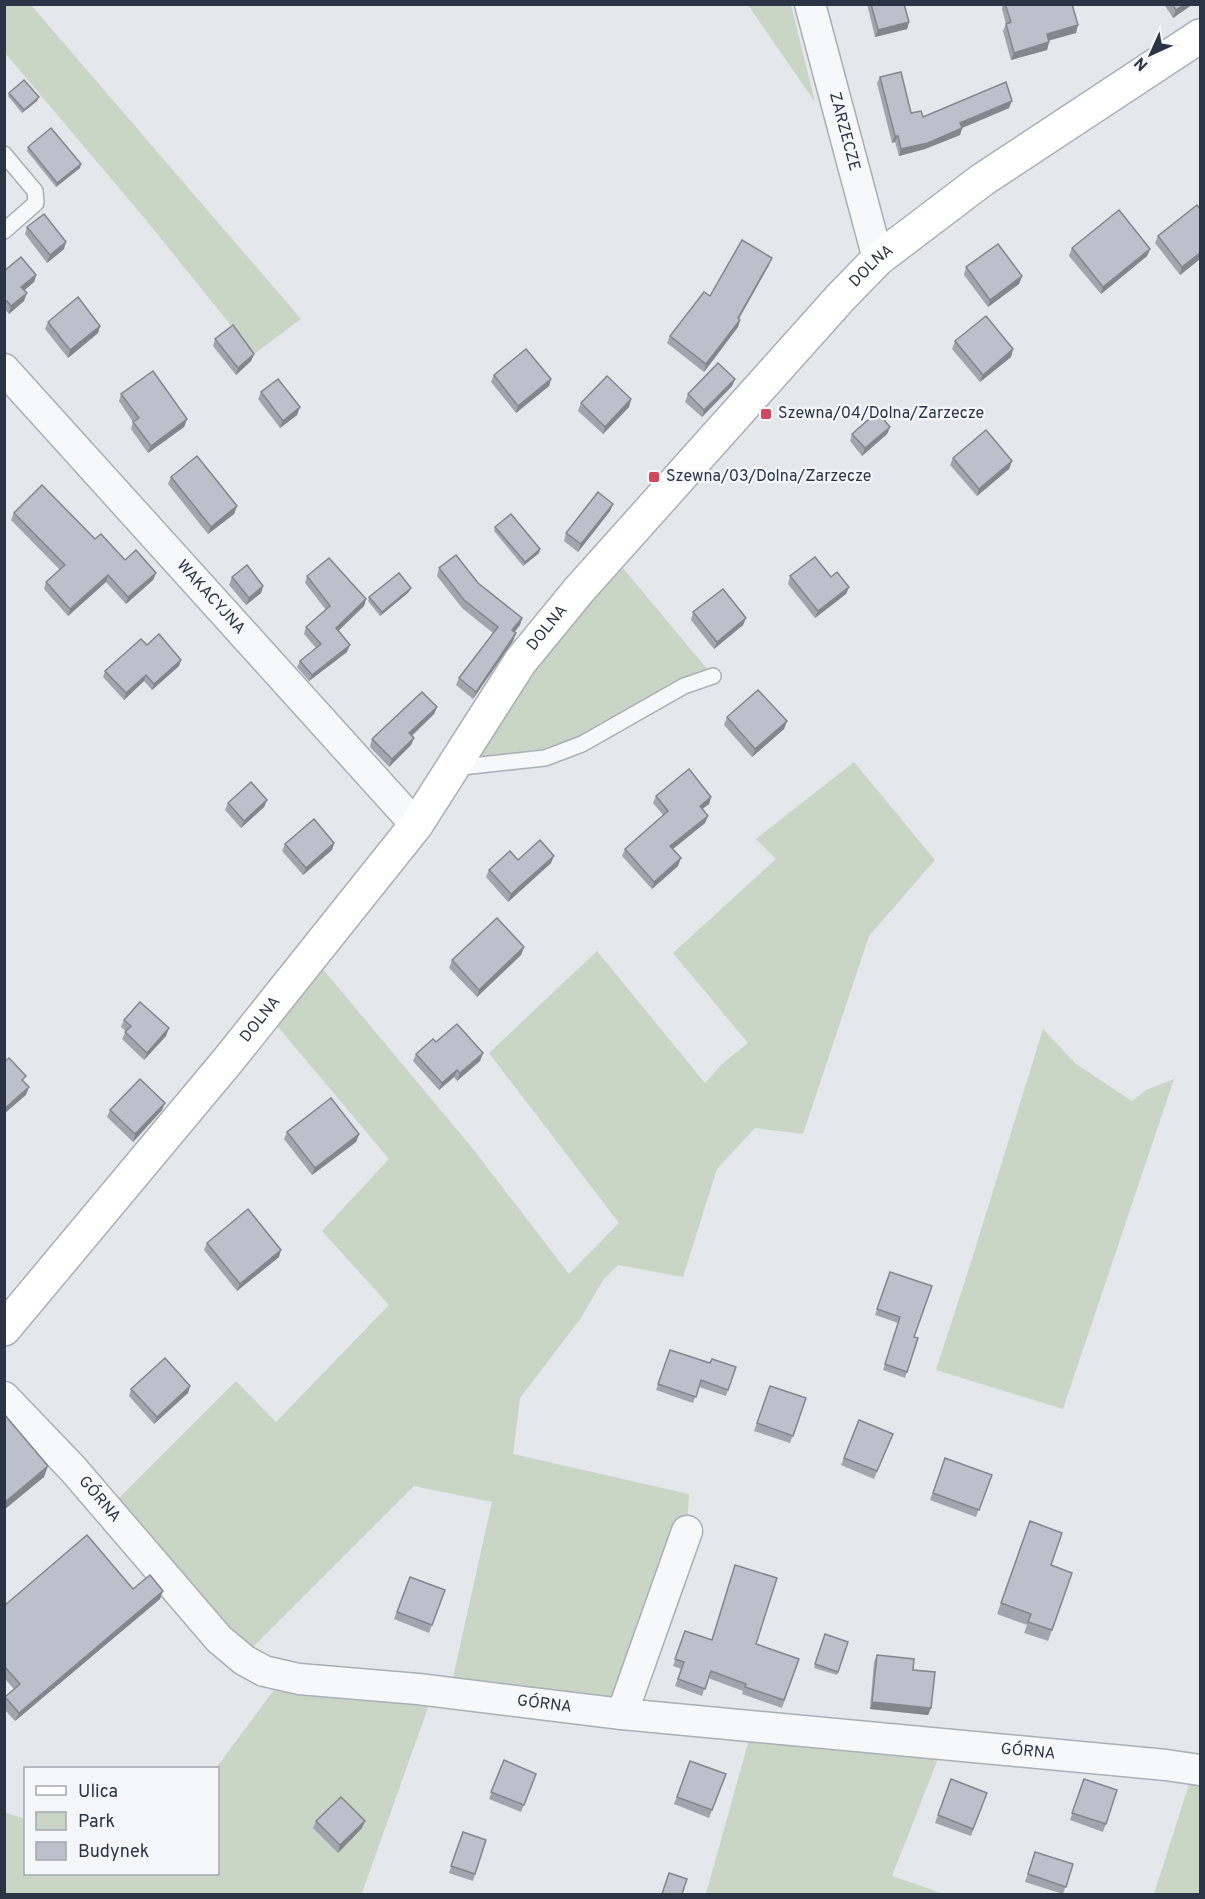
<svg xmlns="http://www.w3.org/2000/svg" width="1205" height="1899" font-family="Overpass,sans-serif">
<rect width="100%" height="100%" fill="#e4e7ec"/>
<g fill="#c9d6c5">
<path d="M 4,5 L 31,5 L 301,319 L 254,354 L 146,220 L 5,53 Z"/>
<path d="M 748,5 L 791,5 L 815,102 Z"/>
<path d="M 623,568 L 713,676 L 582,744 L 470,766 L 544,650 Z"/>
<path d="M 854,762 L 935,860 L 869,936 L 803,1134 L 755,1128 L 717,1169 L 683,1277 L 618,1265 L 603,1280 L 581,1318 L 520,1398 L 513,1454 L 689,1494 L 687,1531 L 626,1703 L 452,1682 L 492,1502 L 414,1486 L 249,1651 L 114,1503 L 236,1381 L 276,1422 L 389,1305 L 322,1231 L 389,1159 L 274,1022 L 322,968 L 473,1149 L 569,1274 L 619,1223 L 489,1053 L 597,951 L 705,1083 L 722,1064 L 748,1043 L 673,953 L 776,859 L 756,839 Z"/>
<path d="M 1043,1029 L 1076,1064 L 1132,1101 L 1146,1090 L 1174,1079 L 1063,1409 L 936,1370 L 972,1259 Z"/>
<path d="M 277,1686 L 430,1702 L 362,1893 L 378,1894 L 5,1894 L 4,1812 L 25,1819 L 26,1874 L 218,1874 L 218,1768 L 216,1768 Z"/>
<path d="M 750,1736 L 938,1759 L 892,1876 L 944,1894 L 706,1894 Z"/>
<path d="M 1191,1778 L 1200,1779 L 1200,1894 L 1154,1894 Z"/>
</g>
<g fill="none" stroke-linecap="round" stroke-linejoin="round">
<defs>
<g id="lane">
<path d="M 4,154 L 35,191 L 36,203 L 4,231"/>
<path d="M 453,768 L 545,758 L 582,744 L 684,686 L 713,676"/>
</g>
<g id="street">
<path id="s1" d="M 810,4 L 878,259"/>
<path id="s2" d="M 4,369 L 416,825"/>
<path id="s3" d="M 4,1397 L 73,1469 L 219,1639 L 244,1660 L 264,1671 L 299,1679 L 418,1689 L 622,1714 L 1166,1765 L 1200,1770"/>
<path d="M 622,1714 L 687,1531"/>
</g>
<g id="secondary">
<path id="s4" d="M 4,1329 L 230,1058 L 416,825 L 520,662 L 579,590 L 841,297 L 878,259 L 982,180 L 1200,36"/>
</g>
</defs>
<use href="#lane" stroke="#a9aeb7" stroke-width="18"/>
<use href="#street" stroke="#a9aeb7" stroke-width="33"/>
<use href="#secondary" stroke="#a9aeb7" stroke-width="36"/>
<use href="#lane" stroke="#f7f8fa" stroke-width="15"/>
<use href="#street" stroke="#f7f8fa" stroke-width="30"/>
<use href="#secondary" stroke="#fff" stroke-width="33"/>
</g>
<g fill="#a1a5ae">
<path d="M 867,4 L 904,4 L 909,22 L 907,29 L 875,37 Z"/>
<path d="M 1003,4 L 1072,4 L 1076,33 L 1049,40 L 1049,42 L 1047,50 L 1011,60 L 1003,31 L 1006,24 L 1002,9 Z"/>
<path d="M 1164,4 L 1193,4 L 1173,18 Z"/>
<path d="M 880,77 L 911,113 L 923,117 L 1009,108 L 962,128 L 960,135 L 925,149 L 899,156 L 895,142 L 892,143 L 877,83 Z"/>
<path d="M 9,93 L 37,101 L 22,113 L 8,96 Z"/>
<path d="M 28,147 L 80,168 L 56,187 L 27,151 Z"/>
<path d="M 27,227 L 64,249 L 47,263 L 25,234 Z"/>
<path d="M 1158,236 L 1200,259 L 1180,275 L 1155,243 Z"/>
<path d="M 1072,248 L 1150,249 L 1147,256 L 1101,294 L 1069,256 Z"/>
<path d="M 769,265 L 739,319 L 740,320 L 738,327 L 704,372 L 667,343 L 670,336 L 710,296 Z"/>
<path d="M 966,267 L 1022,276 L 1019,284 L 988,307 L 964,275 Z"/>
<path d="M 4,271 L 36,275 L 34,282 L 24,290 L 24,301 L 9,314 L 4,308 Z"/>
<path d="M 48,322 L 100,326 L 98,333 L 68,358 L 45,329 Z"/>
<path d="M 215,339 L 254,354 L 251,361 L 236,375 L 213,346 Z"/>
<path d="M 955,341 L 1013,349 L 1011,357 L 980,382 L 952,349 Z"/>
<path d="M 494,375 L 551,379 L 549,386 L 516,413 L 491,382 Z"/>
<path d="M 735,379 L 732,386 L 702,417 L 685,402 L 688,394 Z"/>
<path d="M 261,392 L 300,407 L 297,415 L 280,428 L 258,399 Z"/>
<path d="M 121,394 L 187,419 L 184,427 L 148,453 L 131,429 L 133,422 L 119,401 Z"/>
<path d="M 631,399 L 629,407 L 603,434 L 578,411 L 581,403 Z"/>
<path d="M 890,427 L 887,434 L 862,456 L 850,441 L 852,434 Z"/>
<path d="M 953,458 L 1012,461 L 1009,469 L 977,496 L 950,465 Z"/>
<path d="M 171,477 L 237,506 L 234,514 L 208,534 L 168,484 Z"/>
<path d="M 613,504 L 610,511 L 578,552 L 564,541 L 566,533 Z"/>
<path d="M 14,513 L 95,539 L 125,560 L 156,573 L 153,580 L 126,604 L 106,582 L 68,616 L 44,589 L 46,582 L 60,570 L 11,520 Z"/>
<path d="M 495,527 L 540,549 L 539,553 L 523,566 L 494,531 Z"/>
<path d="M 439,568 L 478,583 L 522,618 L 520,625 L 514,632 L 516,633 L 513,641 L 473,699 L 456,685 L 459,678 L 493,633 L 462,608 L 437,576 Z"/>
<path d="M 307,576 L 366,599 L 364,606 L 338,631 L 347,652 L 309,681 L 297,667 L 300,661 L 316,648 L 304,634 L 306,627 L 326,610 L 305,583 Z"/>
<path d="M 790,576 L 831,577 L 849,587 L 846,594 L 815,618 L 788,584 Z"/>
<path d="M 232,577 L 263,586 L 261,593 L 246,605 L 229,585 Z"/>
<path d="M 409,592 L 380,616 L 368,601 L 369,597 Z"/>
<path d="M 693,612 L 746,618 L 743,625 L 714,649 L 691,620 Z"/>
<path d="M 147,645 L 181,660 L 179,666 L 152,690 L 144,681 L 124,700 L 103,677 L 105,671 Z"/>
<path d="M 437,707 L 434,714 L 412,736 L 414,738 L 411,745 L 389,767 L 370,747 L 372,739 Z"/>
<path d="M 727,717 L 787,721 L 784,729 L 752,757 L 724,725 Z"/>
<path d="M 656,796 L 711,797 L 709,804 L 702,809 L 708,816 L 705,823 L 672,849 L 678,866 L 652,889 L 622,856 L 625,849 L 663,815 L 653,803 Z"/>
<path d="M 267,800 L 264,807 L 241,828 L 225,810 L 228,803 Z"/>
<path d="M 334,843 L 332,850 L 303,875 L 282,851 L 285,844 Z"/>
<path d="M 518,860 L 551,863 L 508,902 L 486,877 L 489,870 Z"/>
<path d="M 524,947 L 521,955 L 477,997 L 449,968 L 452,960 Z"/>
<path d="M 124,1020 L 166,1036 L 144,1060 L 122,1039 L 126,1031 L 121,1027 Z"/>
<path d="M 436,1042 L 483,1053 L 480,1061 L 457,1081 L 454,1077 L 439,1090 L 413,1061 L 416,1054 Z"/>
<path d="M 110,1110 L 162,1110 L 133,1142 L 107,1117 Z"/>
<path d="M 287,1132 L 359,1134 L 356,1142 L 312,1175 L 284,1139 Z"/>
<path d="M 207,1243 L 279,1257 L 237,1291 L 204,1250 Z"/>
<path d="M 890,1272 L 914,1337 L 918,1338 L 905,1378 L 883,1370 L 898,1323 L 875,1315 Z"/>
<path d="M 670,1350 L 710,1363 L 736,1367 L 726,1396 L 699,1387 L 693,1403 L 656,1390 Z"/>
<path d="M 190,1386 L 188,1393 L 154,1424 L 129,1396 L 131,1389 Z"/>
<path d="M 770,1386 L 806,1398 L 790,1443 L 754,1431 Z"/>
<path d="M 859,1420 L 893,1434 L 874,1479 L 841,1465 Z"/>
<path d="M 945,1458 L 992,1475 L 976,1517 L 930,1500 Z"/>
<path d="M 1030,1521 L 1051,1565 L 1072,1573 L 1048,1641 L 1024,1633 L 1027,1625 L 997,1614 Z"/>
<path d="M 410,1577 L 445,1590 L 429,1633 L 394,1619 Z"/>
<path d="M 133,1589 L 160,1599 L 15,1721 L 4,1709 L 5,1697 L 14,1689 L 4,1678 L 4,1606 Z"/>
<path d="M 685,1631 L 712,1640 L 756,1644 L 799,1659 L 782,1708 L 742,1694 L 743,1691 L 708,1678 L 702,1696 L 675,1686 L 681,1669 L 673,1666 Z"/>
<path d="M 825,1634 L 848,1642 L 837,1675 L 814,1668 Z"/>
<path d="M 877,1655 L 913,1670 L 931,1708 L 928,1715 L 870,1709 L 874,1662 Z"/>
<path d="M 504,1760 L 536,1774 L 521,1812 L 489,1799 Z"/>
<path d="M 690,1761 L 726,1774 L 709,1818 L 674,1804 Z"/>
<path d="M 951,1779 L 987,1793 L 971,1836 L 935,1823 Z"/>
<path d="M 1084,1779 L 1117,1790 L 1103,1832 L 1070,1820 Z"/>
<path d="M 316,1821 L 362,1828 L 338,1853 L 313,1828 Z"/>
<path d="M 463,1832 L 486,1840 L 473,1881 L 449,1873 Z"/>
<path d="M 1035,1852 L 1073,1864 L 1063,1894 L 1025,1882 Z"/>
</g>
<g fill="#83868d">
<path d="M 1185,4 L 1193,4 L 1173,18 L 1176,10 Z"/>
<path d="M 909,22 L 907,29 L 875,37 L 878,30 Z"/>
<path d="M 1078,25 L 1076,33 L 1044,42 L 1047,34 Z"/>
<path d="M 1049,42 L 1047,50 L 1011,60 L 1014,53 Z"/>
<path d="M 39,97 L 37,101 L 22,113 L 24,110 Z"/>
<path d="M 1012,101 L 1009,108 L 957,130 L 960,123 Z"/>
<path d="M 962,128 L 960,135 L 925,149 L 899,156 L 901,149 Z"/>
<path d="M 895,136 L 898,136 L 895,142 L 892,143 Z"/>
<path d="M 81,164 L 80,168 L 56,187 L 57,183 Z"/>
<path d="M 66,242 L 64,249 L 47,263 L 50,255 Z"/>
<path d="M 1150,249 L 1147,256 L 1101,294 L 1103,287 Z"/>
<path d="M 1200,253 L 1200,259 L 1180,275 L 1182,267 Z"/>
<path d="M 772,258 L 769,265 L 735,325 L 738,318 Z"/>
<path d="M 36,275 L 34,282 L 19,295 L 21,287 Z"/>
<path d="M 1022,276 L 1019,284 L 988,307 L 990,300 Z"/>
<path d="M 27,293 L 24,301 L 9,314 L 11,306 Z"/>
<path d="M 740,320 L 738,327 L 704,372 L 706,364 Z"/>
<path d="M 100,326 L 98,333 L 68,358 L 70,350 Z"/>
<path d="M 1013,349 L 1011,357 L 980,382 L 983,375 Z"/>
<path d="M 254,354 L 251,361 L 236,375 L 238,368 Z"/>
<path d="M 551,379 L 549,386 L 516,413 L 518,406 Z"/>
<path d="M 735,379 L 732,386 L 702,417 L 704,410 Z"/>
<path d="M 631,399 L 629,407 L 603,434 L 605,427 Z"/>
<path d="M 300,407 L 297,415 L 280,428 L 283,421 Z"/>
<path d="M 187,419 L 184,427 L 148,453 L 151,446 Z"/>
<path d="M 890,427 L 887,434 L 862,456 L 865,448 Z"/>
<path d="M 1012,461 L 1009,469 L 977,496 L 979,489 Z"/>
<path d="M 613,504 L 610,511 L 578,552 L 581,544 Z"/>
<path d="M 237,506 L 234,514 L 208,534 L 211,527 Z"/>
<path d="M 540,549 L 539,553 L 523,566 L 525,562 Z"/>
<path d="M 156,573 L 153,580 L 126,604 L 128,597 Z"/>
<path d="M 108,575 L 106,582 L 68,616 L 70,609 Z"/>
<path d="M 263,586 L 261,593 L 246,605 L 249,598 Z"/>
<path d="M 849,587 L 846,594 L 815,618 L 818,611 Z"/>
<path d="M 411,588 L 409,592 L 380,616 L 382,612 Z"/>
<path d="M 366,599 L 364,606 L 334,635 L 336,628 Z"/>
<path d="M 522,618 L 520,625 L 510,638 L 512,630 Z"/>
<path d="M 746,618 L 743,625 L 714,649 L 717,642 Z"/>
<path d="M 516,633 L 513,641 L 473,699 L 476,692 Z"/>
<path d="M 350,645 L 347,652 L 309,681 L 312,675 Z"/>
<path d="M 181,660 L 179,666 L 152,690 L 154,684 Z"/>
<path d="M 146,675 L 144,681 L 124,700 L 126,693 Z"/>
<path d="M 437,707 L 434,714 L 407,740 L 409,733 Z"/>
<path d="M 787,721 L 784,729 L 752,757 L 755,749 Z"/>
<path d="M 414,738 L 411,745 L 389,767 L 392,759 Z"/>
<path d="M 711,797 L 709,804 L 697,813 L 700,806 Z"/>
<path d="M 267,800 L 264,807 L 241,828 L 244,821 Z"/>
<path d="M 708,816 L 705,823 L 667,854 L 670,846 Z"/>
<path d="M 334,843 L 332,850 L 303,875 L 306,868 Z"/>
<path d="M 554,856 L 551,863 L 508,902 L 511,894 Z"/>
<path d="M 681,858 L 678,866 L 652,889 L 654,882 Z"/>
<path d="M 524,947 L 521,955 L 477,997 L 479,990 Z"/>
<path d="M 169,1028 L 166,1036 L 144,1060 L 147,1053 Z"/>
<path d="M 483,1053 L 480,1061 L 457,1081 L 460,1073 Z"/>
<path d="M 457,1070 L 454,1077 L 439,1090 L 442,1083 Z"/>
<path d="M 29,1087 L 26,1095 L 4,1114 L 4,1109 Z"/>
<path d="M 165,1103 L 162,1110 L 133,1142 L 135,1134 Z"/>
<path d="M 359,1134 L 356,1142 L 312,1175 L 315,1168 Z"/>
<path d="M 281,1250 L 279,1257 L 237,1291 L 240,1284 Z"/>
<path d="M 190,1386 L 188,1393 L 154,1424 L 157,1417 Z"/>
<path d="M 48,1466 L 44,1477 L 4,1510 L 4,1503 Z"/>
<path d="M 163,1591 L 160,1599 L 15,1721 L 19,1713 Z"/>
<path d="M 872,1702 L 931,1708 L 928,1715 L 870,1709 Z"/>
<path d="M 365,1821 L 362,1828 L 338,1853 L 340,1845 Z"/>
</g>
<g fill="#bbc0ca" stroke="#83868d" stroke-width="1.5">
<path d="M 871,4 L 904,4 L 909,22 L 878,30 Z"/>
<path d="M 1005,4 L 1072,4 L 1078,25 L 1047,34 L 1049,42 L 1014,53 L 1006,24 L 1011,22 Z"/>
<path d="M 1172,4 L 1185,4 L 1176,10 Z"/>
<path d="M 901,72 L 911,113 L 921,111 L 923,117 L 1006,82 L 1012,101 L 960,123 L 962,128 L 928,143 L 901,149 L 898,136 L 895,136 L 880,77 Z"/>
<path d="M 24,80 L 39,97 L 24,110 L 9,93 Z"/>
<path d="M 51,128 L 81,164 L 57,183 L 28,147 Z"/>
<path d="M 1197,205 L 1200,209 L 1200,253 L 1182,267 L 1158,236 Z"/>
<path d="M 1119,210 L 1150,249 L 1103,287 L 1072,248 Z"/>
<path d="M 44,214 L 66,242 L 50,255 L 27,227 Z"/>
<path d="M 742,240 L 772,258 L 738,318 L 740,320 L 706,364 L 670,336 L 704,292 L 710,296 Z"/>
<path d="M 998,244 L 1022,276 L 990,300 L 966,267 Z"/>
<path d="M 21,257 L 36,275 L 21,287 L 27,293 L 11,306 L 7,301 L 4,303 L 4,271 Z"/>
<path d="M 78,297 L 100,326 L 70,350 L 48,322 Z"/>
<path d="M 986,316 L 1013,349 L 983,375 L 955,341 Z"/>
<path d="M 233,325 L 254,354 L 238,368 L 215,339 Z"/>
<path d="M 526,349 L 551,379 L 518,406 L 494,375 Z"/>
<path d="M 718,363 L 735,379 L 704,410 L 688,394 Z"/>
<path d="M 153,371 L 187,419 L 151,446 L 133,422 L 139,418 L 121,394 Z"/>
<path d="M 607,376 L 631,399 L 605,427 L 581,403 Z"/>
<path d="M 278,379 L 300,407 L 283,421 L 261,392 Z"/>
<path d="M 877,412 L 890,427 L 865,448 L 852,434 Z"/>
<path d="M 986,430 L 1012,461 L 979,489 L 953,458 Z"/>
<path d="M 197,456 L 237,506 L 211,527 L 171,477 Z"/>
<path d="M 42,485 L 95,539 L 101,534 L 125,560 L 136,550 L 156,573 L 128,597 L 108,575 L 70,609 L 46,582 L 65,565 L 14,513 Z"/>
<path d="M 598,492 L 613,504 L 581,544 L 566,533 Z"/>
<path d="M 511,514 L 540,549 L 525,562 L 495,527 Z"/>
<path d="M 456,555 L 478,583 L 522,618 L 512,630 L 516,633 L 476,692 L 459,678 L 498,627 L 464,600 L 439,568 Z"/>
<path d="M 815,557 L 831,577 L 837,572 L 849,587 L 818,611 L 790,576 Z"/>
<path d="M 329,558 L 366,599 L 336,628 L 350,645 L 312,675 L 300,661 L 321,644 L 306,627 L 330,606 L 307,576 Z"/>
<path d="M 247,565 L 263,586 L 249,598 L 232,577 Z"/>
<path d="M 399,573 L 411,588 L 382,612 L 369,597 Z"/>
<path d="M 723,589 L 746,618 L 717,642 L 693,612 Z"/>
<path d="M 159,634 L 181,660 L 154,684 L 146,675 L 126,693 L 105,671 L 141,639 L 147,645 Z"/>
<path d="M 758,690 L 787,721 L 755,749 L 727,717 Z"/>
<path d="M 422,692 L 437,707 L 409,733 L 414,738 L 392,759 L 372,739 Z"/>
<path d="M 689,769 L 711,797 L 700,806 L 708,816 L 670,846 L 681,858 L 654,882 L 625,849 L 668,811 L 656,796 Z"/>
<path d="M 251,782 L 267,800 L 244,821 L 228,803 Z"/>
<path d="M 314,819 L 334,843 L 306,868 L 285,844 Z"/>
<path d="M 540,840 L 554,856 L 511,894 L 489,870 L 510,851 L 518,860 Z"/>
<path d="M 497,918 L 524,947 L 479,990 L 452,960 Z"/>
<path d="M 140,1002 L 169,1028 L 147,1053 L 125,1032 L 131,1026 L 124,1020 Z"/>
<path d="M 457,1024 L 483,1053 L 460,1073 L 457,1070 L 442,1083 L 416,1054 L 433,1039 L 436,1042 Z"/>
<path d="M 9,1058 L 26,1076 L 22,1080 L 29,1087 L 4,1109 L 4,1062 Z"/>
<path d="M 140,1079 L 165,1103 L 135,1134 L 110,1110 Z"/>
<path d="M 331,1098 L 359,1134 L 315,1168 L 287,1132 Z"/>
<path d="M 248,1209 L 281,1250 L 240,1284 L 207,1243 Z"/>
<path d="M 890,1272 L 932,1286 L 914,1337 L 918,1338 L 907,1372 L 885,1364 L 900,1317 L 877,1309 Z"/>
<path d="M 670,1350 L 710,1363 L 712,1359 L 736,1367 L 728,1390 L 701,1380 L 696,1397 L 658,1384 Z"/>
<path d="M 165,1358 L 190,1386 L 157,1417 L 131,1389 Z"/>
<path d="M 770,1386 L 806,1398 L 793,1436 L 757,1423 Z"/>
<path d="M 4,1414 L 48,1466 L 4,1503 Z"/>
<path d="M 859,1420 L 893,1434 L 877,1471 L 844,1458 Z"/>
<path d="M 945,1458 L 992,1475 L 979,1510 L 933,1493 Z"/>
<path d="M 1030,1521 L 1062,1533 L 1051,1565 L 1072,1573 L 1052,1630 L 1028,1622 L 1031,1614 L 1001,1603 Z"/>
<path d="M 87,1535 L 133,1589 L 150,1575 L 163,1591 L 19,1713 L 5,1697 L 20,1684 L 4,1666 L 4,1606 Z"/>
<path d="M 735,1565 L 777,1578 L 756,1644 L 799,1659 L 784,1700 L 745,1687 L 746,1684 L 711,1671 L 705,1689 L 678,1679 L 684,1662 L 675,1659 L 685,1631 L 712,1640 Z"/>
<path d="M 410,1577 L 445,1590 L 432,1625 L 397,1612 Z"/>
<path d="M 825,1634 L 848,1642 L 838,1672 L 815,1664 Z"/>
<path d="M 877,1655 L 914,1659 L 913,1670 L 935,1672 L 931,1708 L 872,1702 Z"/>
<path d="M 504,1760 L 536,1774 L 524,1805 L 491,1792 Z"/>
<path d="M 690,1761 L 726,1774 L 712,1810 L 677,1797 Z"/>
<path d="M 951,1779 L 987,1793 L 973,1829 L 938,1815 Z"/>
<path d="M 1084,1779 L 1117,1790 L 1106,1824 L 1072,1813 Z"/>
<path d="M 341,1797 L 365,1821 L 340,1845 L 316,1821 Z"/>
<path d="M 463,1832 L 486,1840 L 475,1874 L 451,1866 Z"/>
<path d="M 1035,1852 L 1073,1864 L 1066,1887 L 1028,1874 Z"/>
<path d="M 669,1873 L 687,1879 L 682,1894 L 662,1894 Z"/>
</g>
<g fill="#d1495b" stroke="#f4f6f9" stroke-width="2">
<rect x="760" y="408" width="12" height="12" rx="3"/>
<rect x="648" y="471" width="12" height="12" rx="3"/>
</g>
<g text-anchor="middle" dominant-baseline="central" stroke-width="4.5" stroke-linejoin="round" paint-order="stroke">
<g font-size="16" fill="#2b3445" stroke="#f4f6f9">
<text stroke="none"><textPath href="#s1" startOffset="132">ZARZECZE</textPath></text>
<text stroke="none"><textPath href="#s4" startOffset="1374">DOLNA</textPath></text>
<text stroke="none"><textPath href="#s2" startOffset="308">WAKACYJNA</textPath></text>
<text stroke="none"><textPath href="#s4" startOffset="888">DOLNA</textPath></text>
<text stroke="none"><textPath href="#s4" startOffset="402">DOLNA</textPath></text>
<text stroke="none"><textPath href="#s3" startOffset="140">GÓRNA</textPath></text>
<text stroke="none"><textPath href="#s3" startOffset="662">GÓRNA</textPath></text>
<text stroke="none"><textPath href="#s3" startOffset="1148">GÓRNA</textPath></text>
</g>
<g font-size="16" fill="#2b3445" stroke="#f4f6f9" text-anchor="start">
<text x="778" y="414">Szewna/04/Dolna/Zarzecze</text>
<text x="666" y="477">Szewna/03/Dolna/Zarzecze</text>
</g>
</g>
<rect width="1205" height="1899" fill="none" stroke="#2b3445" stroke-width="12"/>
<rect x="24" y="1767" width="195" height="108" fill="#f4f6f9" stroke="#a4a8b1" stroke-width="1.5"/>
<rect x="36" y="1786" width="30" height="9" fill="#ffffff" stroke="#a4a8b1" stroke-width="1.5"/>
<text x="78" y="1797" font-size="18" fill="#2b3445">Ulica</text>
<rect x="36" y="1812" width="30" height="18" fill="#c9d6c5" stroke="#a4a8b1" stroke-width="1.5"/>
<text x="78" y="1827" font-size="18" fill="#2b3445">Park</text>
<rect x="36" y="1842" width="30" height="18" fill="#bbc0ca" stroke="#a4a8b1" stroke-width="1.5"/>
<text x="78" y="1857" font-size="18" fill="#2b3445">Budynek</text>
<g transform="translate(1151 54) rotate(225)" stroke="#f4f6f9" stroke-width="4.5" paint-order="stroke">
<path d="M0-4.5L10 22L0 15L-10 22Z" fill="#2b3445"/>
<text y="-9" font-size="16" font-weight="bold" text-anchor="middle" fill="#2b3445">N</text>
</g>
</svg>
